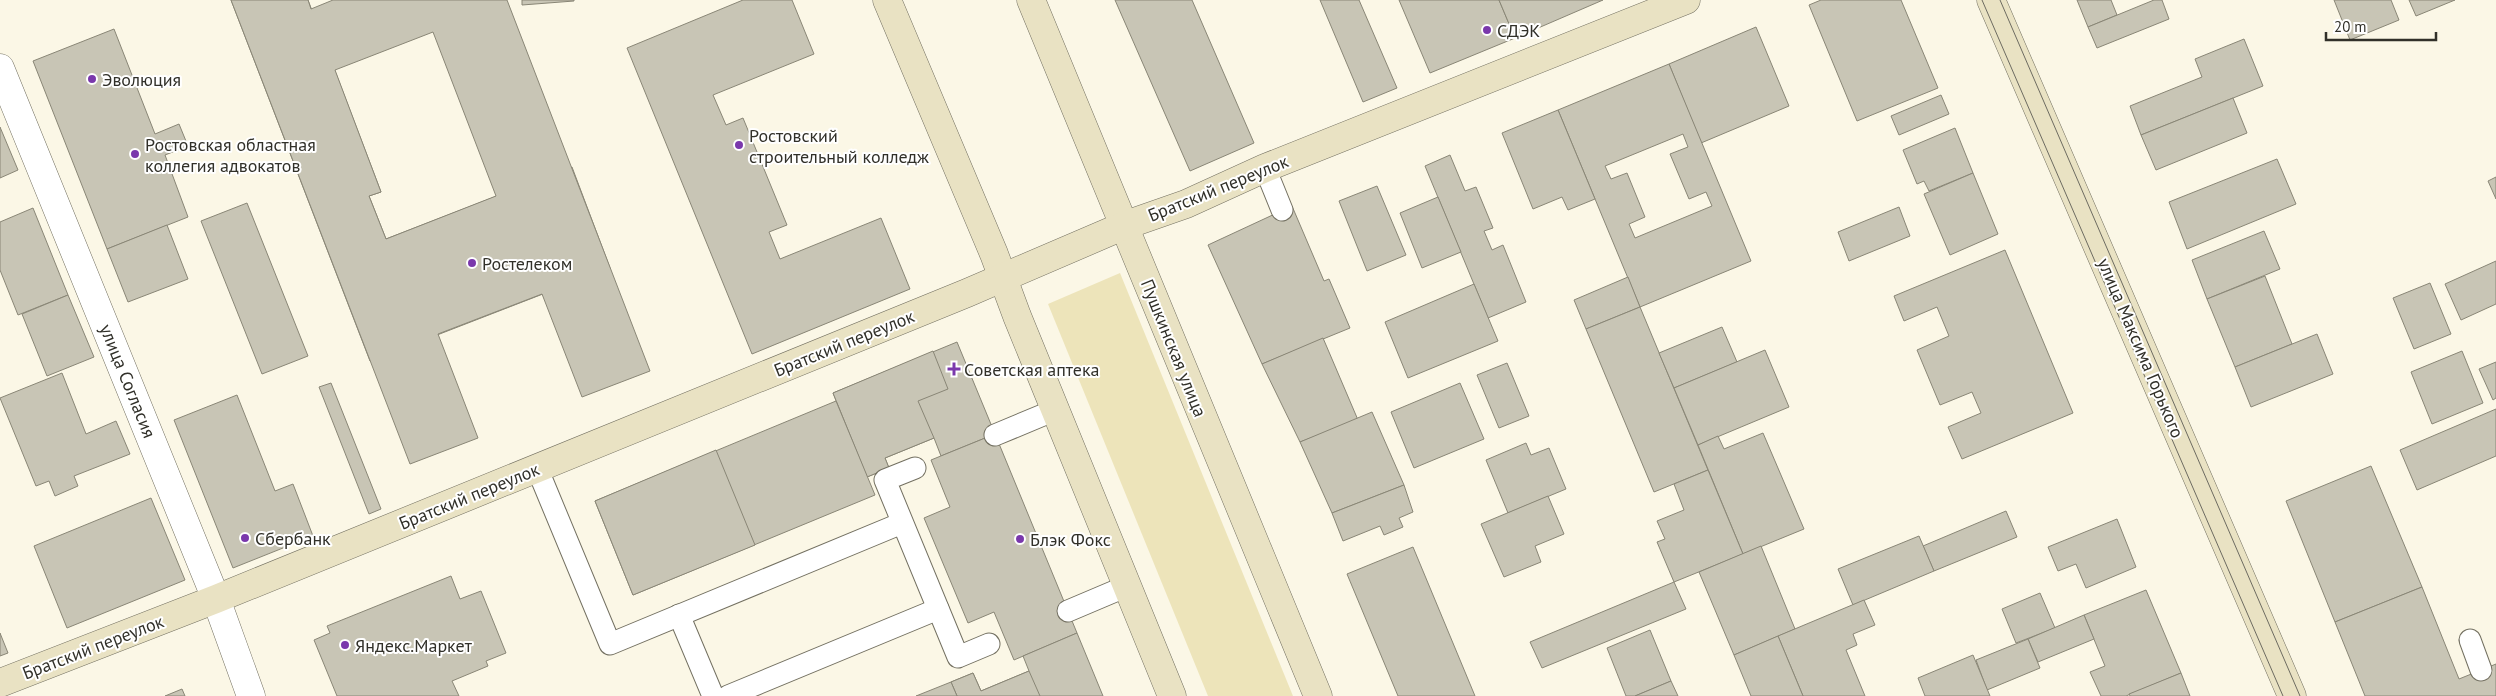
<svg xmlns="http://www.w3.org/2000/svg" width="2496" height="696" font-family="'PT Sans',sans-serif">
<rect width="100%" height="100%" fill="#fbf7e6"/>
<path fill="#ede4ba" d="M 1120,273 L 1293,696 L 1208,696 L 1048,304 Z"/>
<g fill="#c8c5b5" stroke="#898676" fill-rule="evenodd">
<path d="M 231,0 L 308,0 L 381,192 L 369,196 L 386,239 L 572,167 L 610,268 L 370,361 Z"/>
<path d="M 231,0 L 308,0 L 311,9 L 333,0 L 507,0 L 650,371 L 582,397 L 542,294 L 438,334 L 478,438 L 410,464 ZM 433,32 L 496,196 L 386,239 L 369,196 L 381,192 L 335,70 Z"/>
<path d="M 522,0 L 574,0 L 574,1 L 522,5 Z"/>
<path d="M 743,0 L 792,0 L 814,54 L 713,95 L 726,125 L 743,118 L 787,225 L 769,232 L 780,259 L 881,218 L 910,289 L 752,354 L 627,48 Z"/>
<path d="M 1115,0 L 1192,0 L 1254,143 L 1190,171 Z"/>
<path d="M 1320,0 L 1359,0 L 1397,88 L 1363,102 Z"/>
<path d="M 1399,0 L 1499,0 L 1515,38 L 1430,73 Z"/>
<path d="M 1499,0 L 1603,0 L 1515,38 Z"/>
<path d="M 1821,0 L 1901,0 L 1938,88 L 1857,121 L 1809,5 Z"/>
<path d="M 2077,0 L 2111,0 L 2117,15 L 2088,27 Z"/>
<path d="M 2154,0 L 2162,0 L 2169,19 L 2097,48 L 2088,27 Z"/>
<path d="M 2334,0 L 2391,0 L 2399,20 L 2350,40 Z"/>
<path d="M 2409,0 L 2455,0 L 2416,16 Z"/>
<path d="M 1756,27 L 1789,106 L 1701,143 L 1669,64 Z"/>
<path d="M 114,29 L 155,134 L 179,124 L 188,146 L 165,155 L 188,217 L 107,249 L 33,61 Z"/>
<path d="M 2244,39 L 2263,86 L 2141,135 L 2130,106 L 2202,77 L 2195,59 Z"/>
<path d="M 1669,64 L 1751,261 L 1640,307 L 1558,110 ZM 1683,134 L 1688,147 L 1670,154 L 1689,199 L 1706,192 L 1712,206 L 1635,238 L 1629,224 L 1645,217 L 1627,173 L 1611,179 L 1605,166 Z"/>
<path d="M 1941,95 L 1949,114 L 1899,135 L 1891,116 Z"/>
<path d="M 2233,98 L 2247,133 L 2156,170 L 2141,135 Z"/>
<path d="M 1558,110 L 1595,199 L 1568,210 L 1562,197 L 1533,209 L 1502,133 Z"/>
<path d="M 0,127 L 18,170 L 0,178 Z"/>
<path d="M 1955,128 L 1973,173 L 1929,191 L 1924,181 L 1917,184 L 1903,150 Z"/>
<path d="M 1450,155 L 1465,191 L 1476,187 L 1493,228 L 1484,231 L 1492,250 L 1503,245 L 1526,302 L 1488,318 L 1425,166 Z"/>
<path d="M 2277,159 L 2296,204 L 2187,249 L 2169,202 Z"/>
<path d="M 1973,173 L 1998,234 L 1950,255 L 1924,194 Z"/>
<path d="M 2496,177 L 2496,199 L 2488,181 Z"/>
<path d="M 1377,186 L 1406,255 L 1367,271 L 1339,201 Z"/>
<path d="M 1438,197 L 1461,252 L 1422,268 L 1400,213 Z"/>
<path d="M 247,203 L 308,356 L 262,374 L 201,221 Z"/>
<path d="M 1292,206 L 1324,281 L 1329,279 L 1350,328 L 1262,364 L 1208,245 Z"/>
<path d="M 1899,207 L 1910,236 L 1849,261 L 1838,232 Z"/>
<path d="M 33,208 L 68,295 L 18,315 L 0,270 L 0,222 Z"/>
<path d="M 167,225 L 188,279 L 128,302 L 107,249 Z"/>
<path d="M 2264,231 L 2280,269 L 2207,299 L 2192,260 Z"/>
<path d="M 2005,250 L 2073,413 L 1962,459 L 1948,427 L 1981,413 L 1972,392 L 1940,405 L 1917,350 L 1949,336 L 1937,307 L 1904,321 L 1894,296 Z"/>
<path d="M 2496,261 L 2496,304 L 2461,320 L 2445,284 Z"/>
<path d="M 2265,276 L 2292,344 L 2235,367 L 2207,299 Z"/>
<path d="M 1628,277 L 1640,307 L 1586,329 L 1574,300 Z"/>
<path d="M 2430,283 L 2451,334 L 2414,349 L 2393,298 Z"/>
<path d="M 1474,284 L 1498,341 L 1408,378 L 1385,322 Z"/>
<path d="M 68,295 L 94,357 L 47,376 L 22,314 Z"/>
<path d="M 1640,307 L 1708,470 L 1654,492 L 1586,329 Z"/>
<path d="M 1722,327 L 1737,362 L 1674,388 L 1659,353 Z"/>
<path d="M 2317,334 L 2333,374 L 2251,407 L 2235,367 Z"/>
<path d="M 1323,338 L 1358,420 L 1300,442 L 1262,364 Z"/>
<path d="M 957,342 L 995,434 L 941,456 L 934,438 L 885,458 L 889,468 L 867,477 L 833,393 Z"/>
<path d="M 1765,350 L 1789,407 L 1698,445 L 1674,388 Z"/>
<path d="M 933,351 L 948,389 L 918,401 L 934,438 L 885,458 L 889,468 L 867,477 L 833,393 Z"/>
<path d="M 2462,351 L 2483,403 L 2432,424 L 2411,372 Z"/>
<path d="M 2496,362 L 2496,398 L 2493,400 L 2479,369 Z"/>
<path d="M 1507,363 L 1529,416 L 1499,428 L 1477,375 Z"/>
<path d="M 62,373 L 86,434 L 116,421 L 130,454 L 74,476 L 78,486 L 55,496 L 49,481 L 36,486 L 0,398 Z"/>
<path d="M 331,383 L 381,509 L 369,514 L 319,387 Z"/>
<path d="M 1460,383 L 1484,439 L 1414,468 L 1391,412 Z"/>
<path d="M 237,395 L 275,491 L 293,484 L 313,536 L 233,568 L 174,420 Z"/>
<path d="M 836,401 L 875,495 L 633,595 L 595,501 Z"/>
<path d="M 2496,409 L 2496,456 L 2417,490 L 2400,450 Z"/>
<path d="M 1372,412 L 1404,485 L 1332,513 L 1300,442 Z"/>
<path d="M 1763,433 L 1804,529 L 1743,554 L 1698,445 L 1718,436 L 1724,449 Z"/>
<path d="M 995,434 L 1077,633 L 1014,660 L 994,612 L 968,623 L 924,518 L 950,507 L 931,460 Z"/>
<path d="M 1526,443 L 1531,455 L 1549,448 L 1566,489 L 1508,513 L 1486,460 Z"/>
<path d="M 716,450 L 755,545 L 633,595 L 595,501 Z"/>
<path d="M 2371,466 L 2422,587 L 2335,622 L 2286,501 Z"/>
<path d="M 1708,470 L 1743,554 L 1674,582 L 1657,542 L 1665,539 L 1657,521 L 1684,510 L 1674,484 Z"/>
<path d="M 1404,485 L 1413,512 L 1399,518 L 1403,527 L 1384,535 L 1380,526 L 1343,541 L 1332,513 Z"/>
<path d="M 1548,496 L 1564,534 L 1535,546 L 1541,562 L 1504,577 L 1481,524 Z"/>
<path d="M 151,498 L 185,580 L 67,628 L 34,546 Z"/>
<path d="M 2006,511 L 2017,537 L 1934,571 L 1923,546 Z"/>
<path d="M 2117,519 L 2136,567 L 2086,588 L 2076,564 L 2058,571 L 2048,547 Z"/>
<path d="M 1919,536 L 1934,571 L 1853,605 L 1838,569 Z"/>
<path d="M 1761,546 L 1795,629 L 1734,655 L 1699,572 Z"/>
<path d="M 1413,547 L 1475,696 L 1398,696 L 1347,574 Z"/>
<path d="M 451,576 L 460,599 L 481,591 L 506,653 L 486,661 L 488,666 L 452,681 L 459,696 L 337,696 L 314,640 L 330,633 L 327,626 Z"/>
<path d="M 1674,582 L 1686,609 L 1542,668 L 1530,642 Z"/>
<path d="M 2422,587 L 2459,679 L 2496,664 L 2496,696 L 2365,696 L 2335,622 Z"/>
<path d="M 2146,590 L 2181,673 L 2126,696 L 2101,696 L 2090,672 L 2105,666 L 2084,615 Z"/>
<path d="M 2040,593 L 2055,628 L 2016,643 L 2002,609 Z"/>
<path d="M 1864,600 L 1875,625 L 1853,634 L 1857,645 L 1846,650 L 1865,696 L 1803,696 L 1778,636 Z"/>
<path d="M 2084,615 L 2094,639 L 2038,662 L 2028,639 Z"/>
<path d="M 1650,630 L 1671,681 L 1635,696 L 1626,696 L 1607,648 Z"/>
<path d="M 0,633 L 8,653 L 0,656 Z"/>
<path d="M 1077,633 L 1103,696 L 957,696 L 951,682 L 973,673 L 981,691 L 1029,671 L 1023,656 Z"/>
<path d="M 1778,636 L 1803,696 L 1751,696 L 1734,655 Z"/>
<path d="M 2028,639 L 2040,668 L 1987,690 L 1976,660 Z"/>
<path d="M 1973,655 L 1990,696 L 1925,696 L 1918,678 Z"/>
<path d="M 1029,671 L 1040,696 L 957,696 L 951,682 L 973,673 L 981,691 Z"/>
<path d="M 2181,673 L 2190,696 L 2130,696 L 2129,694 Z"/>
<path d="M 1671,681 L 1678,696 L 1635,696 Z"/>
<path d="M 951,682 L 957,696 L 916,696 Z"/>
<path d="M 182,689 L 185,696 L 165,696 Z"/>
</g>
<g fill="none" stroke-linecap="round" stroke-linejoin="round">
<defs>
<g id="lane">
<path d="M 1265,168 L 1282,210"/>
<path d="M 995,435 L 1055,410"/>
<path d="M 537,468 L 610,644 L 902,523"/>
<path d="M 915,468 L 885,480 L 958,657 L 989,644"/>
<path d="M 1068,611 L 1127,586"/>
<path d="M 679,615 L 713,696"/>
<path d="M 2470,640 L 2481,670"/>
<path d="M 728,696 L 938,609"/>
</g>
<path id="street" d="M 0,68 L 216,599 L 251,696"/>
<g id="secondary">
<path d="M 887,0 L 994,254 L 1017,316 L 1172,696"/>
<path d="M 1031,0 L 1318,696"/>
<path d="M 1991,0 L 2292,696"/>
<path d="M 0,683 L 216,599 L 967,293 L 1123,226 L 1186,204 L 1265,168 L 1686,0"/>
</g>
</defs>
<use href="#lane" stroke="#737061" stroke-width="23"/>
<use href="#street" stroke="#737061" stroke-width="29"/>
<use href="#secondary" stroke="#737061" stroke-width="29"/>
<use href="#lane" stroke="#fff" stroke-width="21"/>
<use href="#street" stroke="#fff" stroke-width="28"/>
<use href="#secondary" stroke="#e9e2c3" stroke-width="28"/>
<g stroke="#6d6b61" stroke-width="1">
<path d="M 1982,0 L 2283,696"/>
<path d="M 2000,0 L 2300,696"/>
</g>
</g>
<g fill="#7a38ac" stroke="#fff" stroke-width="2">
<circle cx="1487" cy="30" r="5"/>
<circle cx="92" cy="79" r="5"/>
<circle cx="739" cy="145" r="5"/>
<circle cx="135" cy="154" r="5"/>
<circle cx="472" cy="263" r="5"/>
<path d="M951.5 361.5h5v5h5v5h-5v5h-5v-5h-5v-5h5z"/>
<circle cx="245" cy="538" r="5"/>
<circle cx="1020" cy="539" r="5"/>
<circle cx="345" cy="645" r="5"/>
</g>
<g text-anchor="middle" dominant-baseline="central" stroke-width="4" stroke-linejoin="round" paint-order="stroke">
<g font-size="18" fill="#313029" stroke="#fff" text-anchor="start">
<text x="1497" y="30">СДЭК</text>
<text x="102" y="79">Эволюция</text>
<text x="749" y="135">Ростовский<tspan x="749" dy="21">строительный колледж</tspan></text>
<text x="145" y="144">Ростовская областная<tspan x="145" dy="21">коллегия адвокатов</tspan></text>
<text x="482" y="263">Ростелеком</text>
<text x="964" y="369">Советская аптека</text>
<text x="255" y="538">Сбербанк</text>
<text x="1030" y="539">Блэк Фокс</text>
<text x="355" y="645">Яндекс.Маркет</text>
</g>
<g font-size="18" fill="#313029" stroke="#fff">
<text transform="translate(1218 188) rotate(-22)">Братский переулок</text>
<text transform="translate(844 343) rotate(-22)">Братский переулок</text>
<text transform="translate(1174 348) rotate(68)">Пушкинская улица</text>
<text transform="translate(2141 348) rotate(67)">улица Максима Горького</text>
<text transform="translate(128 381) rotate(68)">улица Согласия</text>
<text transform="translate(469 496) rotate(-22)">Братский переулок</text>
<text transform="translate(93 647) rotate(-21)">Братский переулок</text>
</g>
</g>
<path d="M2326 32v8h110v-8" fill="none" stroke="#313029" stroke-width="2.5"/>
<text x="2334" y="32" font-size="15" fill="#313029" stroke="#ffffff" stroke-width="4" paint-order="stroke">20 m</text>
</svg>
